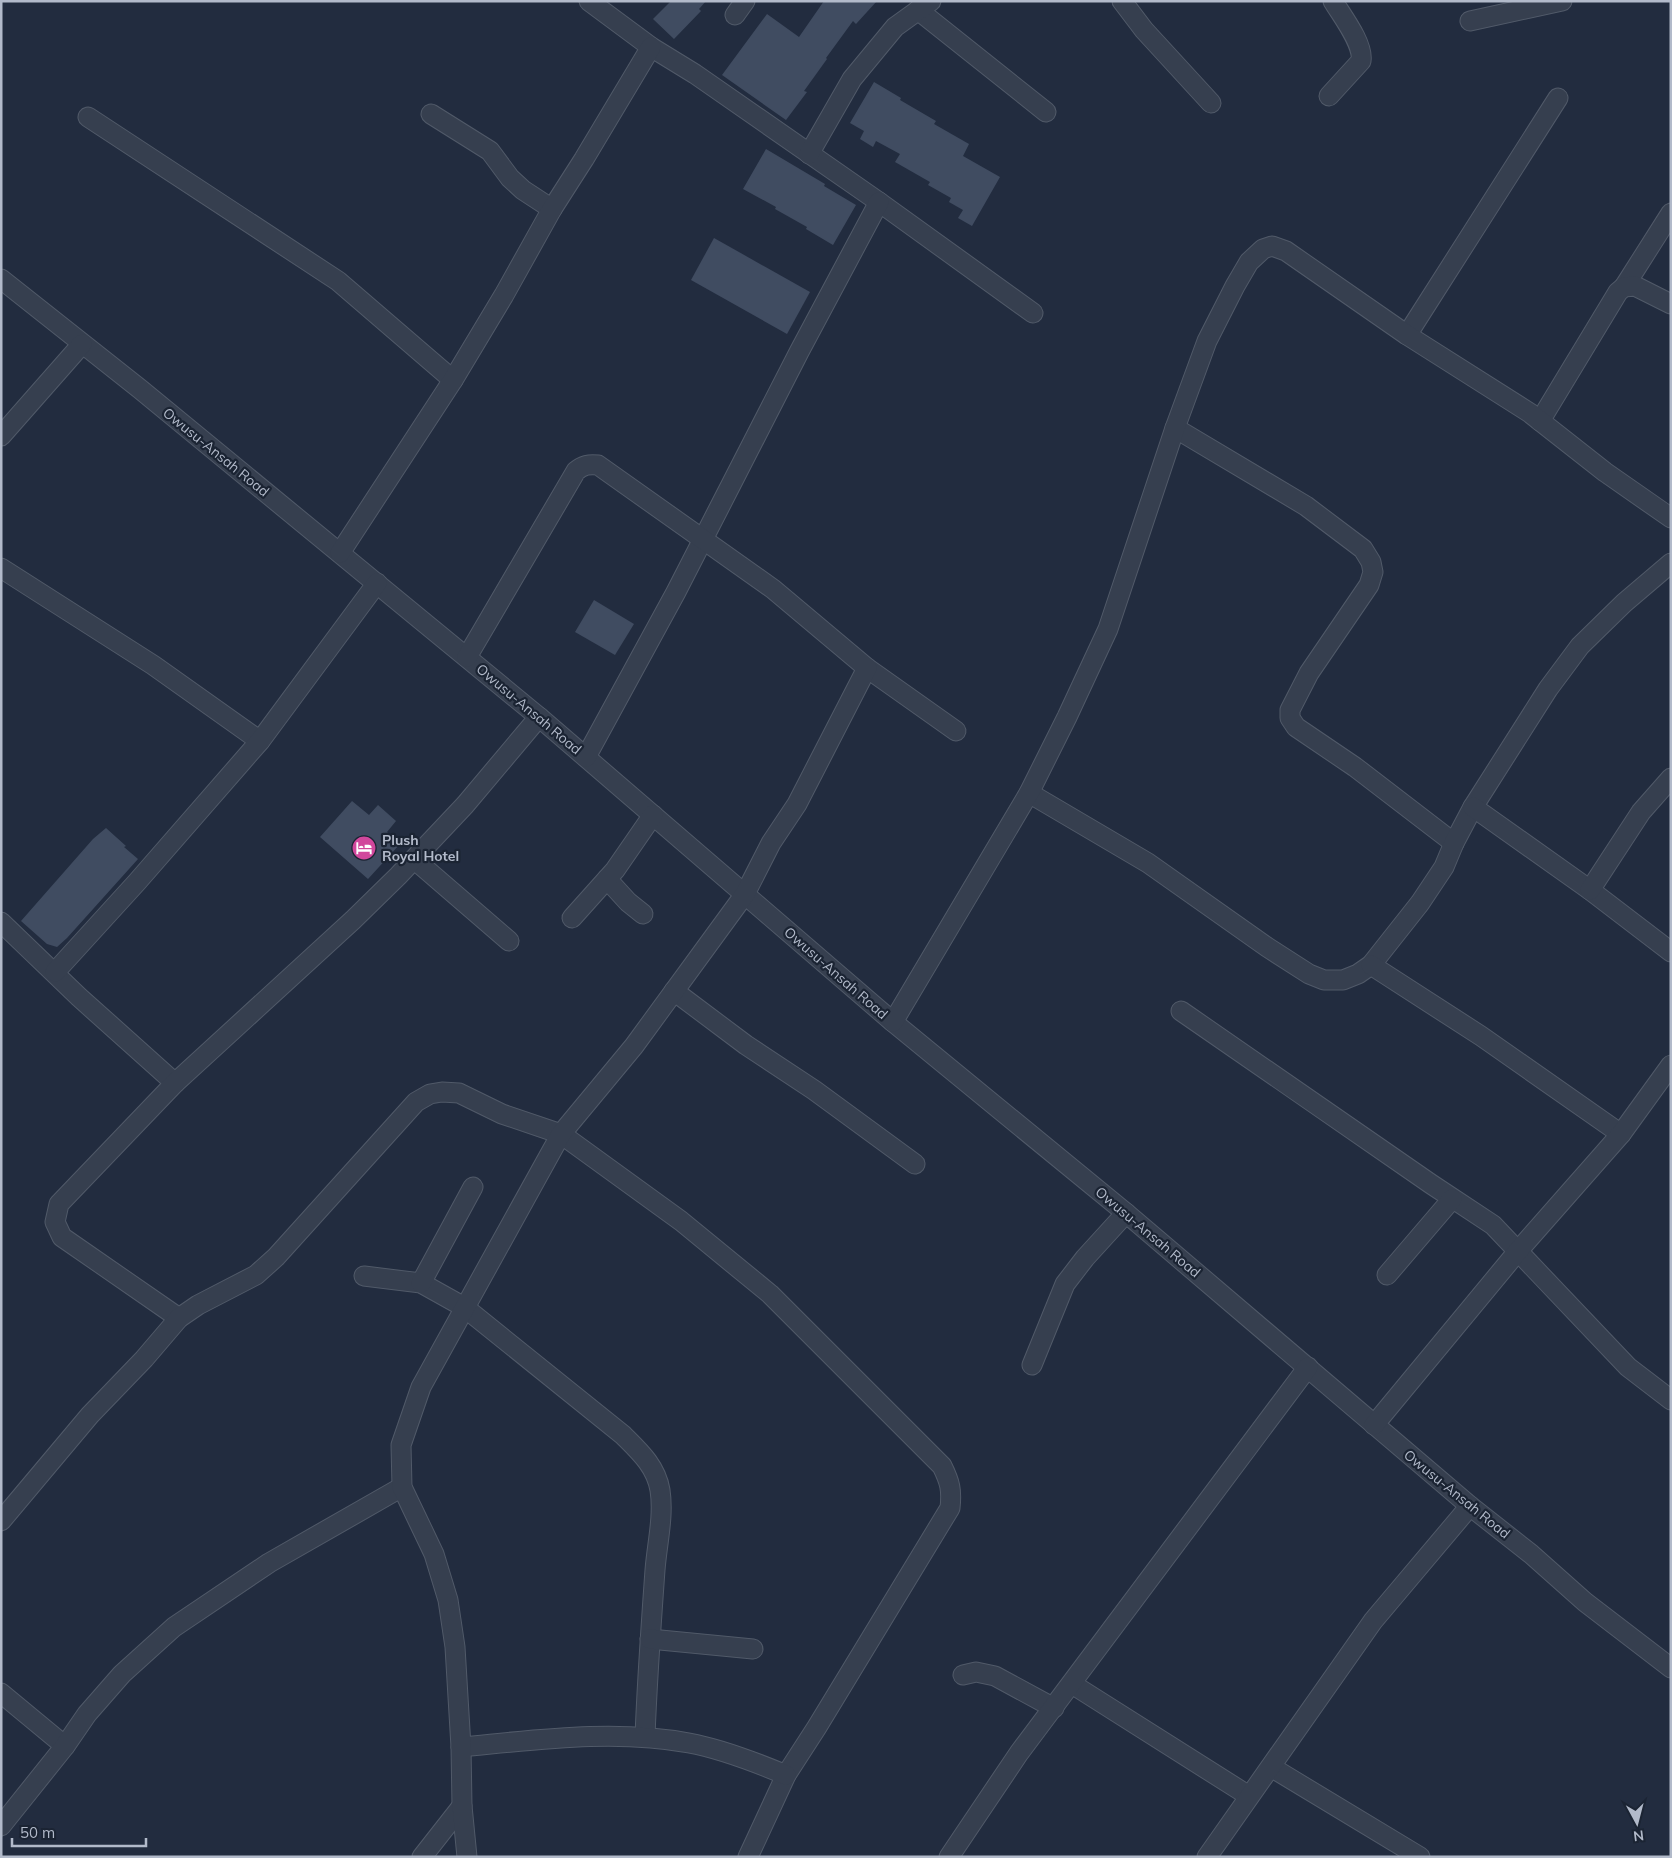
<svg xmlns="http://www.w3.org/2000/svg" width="1672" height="1858" font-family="Mulish,sans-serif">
<rect width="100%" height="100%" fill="#222c3f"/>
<g fill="#404c61">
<path d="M 671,1 L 706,1 L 699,9 L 701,11 L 674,39 L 653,19 Z"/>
<path d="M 824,1 L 877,1 L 856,24 L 853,21 L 826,58 L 827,59 L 804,91 L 807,92 L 786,120 L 722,75 L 767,14 L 799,37 Z"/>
<path d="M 874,82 L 901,98 L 900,100 L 936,121 L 934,124 L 969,144 L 963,156 L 1000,177 L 972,226 L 958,218 L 963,210 L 949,202 L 951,198 L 928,185 L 930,182 L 895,162 L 900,154 L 876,141 L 873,147 L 860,139 L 864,131 L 850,123 Z"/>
<path d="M 766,149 L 825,184 L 824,186 L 856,205 L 833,245 L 806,229 L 807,227 L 775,209 L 776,207 L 743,189 Z"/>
<path d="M 714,238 L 810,292 L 787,334 L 691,280 Z"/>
<path d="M 594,600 L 634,624 L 615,655 L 575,632 Z"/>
<path d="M 352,801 L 369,815 L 378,805 L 396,821 L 387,832 L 400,844 L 368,879 L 320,837 Z"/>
<path d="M 106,828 L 126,846 L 124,847 L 138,859 L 67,938 L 57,947 L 47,944 L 21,921 L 93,839 Z"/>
</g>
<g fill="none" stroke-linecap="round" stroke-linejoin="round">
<defs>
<g id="minor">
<path d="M 589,1 L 651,47 L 695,74 L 879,202 L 1033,313"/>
<path d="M 1122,1 L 1144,30 L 1211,103"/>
<path d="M 918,10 L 1046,112"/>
<path d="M 735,15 L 745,1"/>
<path d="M 1470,21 L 1562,1"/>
<path d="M 1329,96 L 1361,61 C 1364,44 1342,16 1333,1"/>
<path d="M 431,114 L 490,151 L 510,178 L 523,190 L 552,209"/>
<path d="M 88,117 L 338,281 L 453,380"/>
<path d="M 809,154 L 852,79 L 895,27 L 931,1"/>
<path d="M 1,279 L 140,389 L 539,717 L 893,1022 L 1126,1213 L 1470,1506 L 1531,1554 L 1585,1602 L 1671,1668"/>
<path d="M 1624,287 L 1671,213"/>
<path d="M 1407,335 L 1558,98"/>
<path d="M 1540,421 L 1618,292 L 1624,287 L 1635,286 L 1671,304"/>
<path d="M 1175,428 L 1306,506 L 1363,549 L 1371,562 L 1373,572 L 1369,585 L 1309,673 L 1290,710 L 1290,718 L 1296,727 L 1355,767 L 1454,843"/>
<path d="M 1,436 L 82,344"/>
<path d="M 340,553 L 453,380 L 504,295 L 552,209 L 584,159 L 651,47"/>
<path d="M 1,568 L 153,665 L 260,741"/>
<path d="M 867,668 L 956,731"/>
<path d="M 586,757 L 676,592 L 799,352 L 879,202"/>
<path d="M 1029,793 L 1148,863 L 1267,947 L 1309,974 L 1324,980 L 1343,980 L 1358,974 L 1371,965 L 1420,903 L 1444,867 L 1454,843 L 1473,807 L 1548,689 L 1580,646 L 1624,603 L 1671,563"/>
<path d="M 1473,807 L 1590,890 L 1671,952"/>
<path d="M 414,859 L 509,941"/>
<path d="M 607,879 L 628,902 L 643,914"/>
<path d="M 1590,890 L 1641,812 L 1671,778"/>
<path d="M 572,918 L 615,870 L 653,815"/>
<path d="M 1,922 L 79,997 L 175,1083"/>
<path d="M 1371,965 L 1481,1036 L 1621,1134"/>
<path d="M 55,972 L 137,882 L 260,741 L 377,583"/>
<path d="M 674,991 L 746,1045 L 814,1090 L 915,1164"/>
<path d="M 1181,1011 L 1431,1184 L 1493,1225 L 1628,1367 L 1671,1400"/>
<path d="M 893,1022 L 1029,793 L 1067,717 L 1108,629 L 1175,428 L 1207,341 L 1235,286 L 1249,262 L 1263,249 L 1272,246 L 1286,251 L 1407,335 L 1530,413 L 1605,472 L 1671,518"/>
<path d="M 1387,1275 L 1452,1199"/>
<path d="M 364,1276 L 421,1283 L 464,1307 L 623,1435 C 639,1451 656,1466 660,1490 C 664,1516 657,1544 655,1570 C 651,1626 647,1681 645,1737"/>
<path d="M 421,1283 L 473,1187"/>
<path d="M 179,1318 L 62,1237 L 55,1222 L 59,1204 L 175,1083 L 353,920 L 398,876 L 465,805 L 539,717"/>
<path d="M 1032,1365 L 1065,1284 L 1085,1258 L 1126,1213"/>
<path d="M 1374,1425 L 1518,1251 L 1621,1134 L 1671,1065"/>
<path d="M 1,1521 L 90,1415 L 144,1359 L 179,1318 L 198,1305 L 256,1275 L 276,1257 L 416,1102 L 430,1094 L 442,1092 L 459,1093 L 502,1114 L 561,1134 L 681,1221 L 770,1294 L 942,1466 C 950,1482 952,1490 950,1508 L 817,1727 L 786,1775 L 748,1857"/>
<path d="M 650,1639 L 753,1649"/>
<path d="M 963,1675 L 976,1672 L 995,1676 L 1054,1708"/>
<path d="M 1072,1684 L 1249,1796"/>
<path d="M 1,1693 L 65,1746"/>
<path d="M 461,1747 C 536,1740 614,1729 689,1743 C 722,1749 755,1762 786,1775"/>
<path d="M 1271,1767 L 1420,1857"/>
<path d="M 1,1826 L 65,1746 L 87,1714 L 122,1674 L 174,1627 L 269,1563 L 402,1487"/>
<path d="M 422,1857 L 462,1806"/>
<path d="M 467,1857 L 462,1806 L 461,1747 L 455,1647 L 448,1600 L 434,1554 L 402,1487 L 401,1445 L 421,1387 L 561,1134 L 634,1046 L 745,894 L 771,843 L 797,804 L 867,668 L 773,589 L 598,465 C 589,464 583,465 576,471 L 467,657"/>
<path d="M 949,1857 L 1019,1753 L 1308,1367"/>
<path d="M 1207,1857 L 1373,1621 L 1470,1506"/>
</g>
</defs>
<use href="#minor" stroke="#515a69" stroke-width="21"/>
<use href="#minor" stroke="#363f4f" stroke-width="19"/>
</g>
<defs>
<symbol id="hotel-disc" viewBox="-11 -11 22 22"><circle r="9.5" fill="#d1479c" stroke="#1b2433"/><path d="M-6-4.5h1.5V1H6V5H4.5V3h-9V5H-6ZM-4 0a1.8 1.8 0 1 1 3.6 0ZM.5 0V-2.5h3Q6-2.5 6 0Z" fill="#fff"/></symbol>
</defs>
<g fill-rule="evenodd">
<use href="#hotel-disc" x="350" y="834" width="28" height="28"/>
</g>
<g text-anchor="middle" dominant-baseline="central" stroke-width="4.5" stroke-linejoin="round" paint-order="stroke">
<g font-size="14" fill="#b2baca" stroke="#1b2433">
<text transform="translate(216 452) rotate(39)">Owusu-Ansah Road</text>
<text transform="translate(529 709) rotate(40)">Owusu-Ansah Road</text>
<text transform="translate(836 973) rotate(41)">Owusu-Ansah Road</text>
<text transform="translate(1148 1232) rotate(40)">Owusu-Ansah Road</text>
<text transform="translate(1457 1494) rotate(39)">Owusu-Ansah Road</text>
</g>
<g font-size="14" font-weight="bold" fill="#b2baca" stroke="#1b2433" text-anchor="start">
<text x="382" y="840">Plush<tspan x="382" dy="16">Royal Hotel</tspan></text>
</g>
</g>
<rect width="1672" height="1858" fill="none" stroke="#b2baca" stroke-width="5"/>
<g transform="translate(1637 1823) rotate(173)" stroke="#1b2433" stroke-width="4" paint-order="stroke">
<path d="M0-4L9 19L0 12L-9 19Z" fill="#b2baca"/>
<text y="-8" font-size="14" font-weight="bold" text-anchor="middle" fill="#b2baca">N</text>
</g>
<path d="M12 1838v8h134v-8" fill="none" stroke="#b2baca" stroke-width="2.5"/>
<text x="20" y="1838" font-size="15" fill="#b2baca" stroke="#1b2433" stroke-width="4" paint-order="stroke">50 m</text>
</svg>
